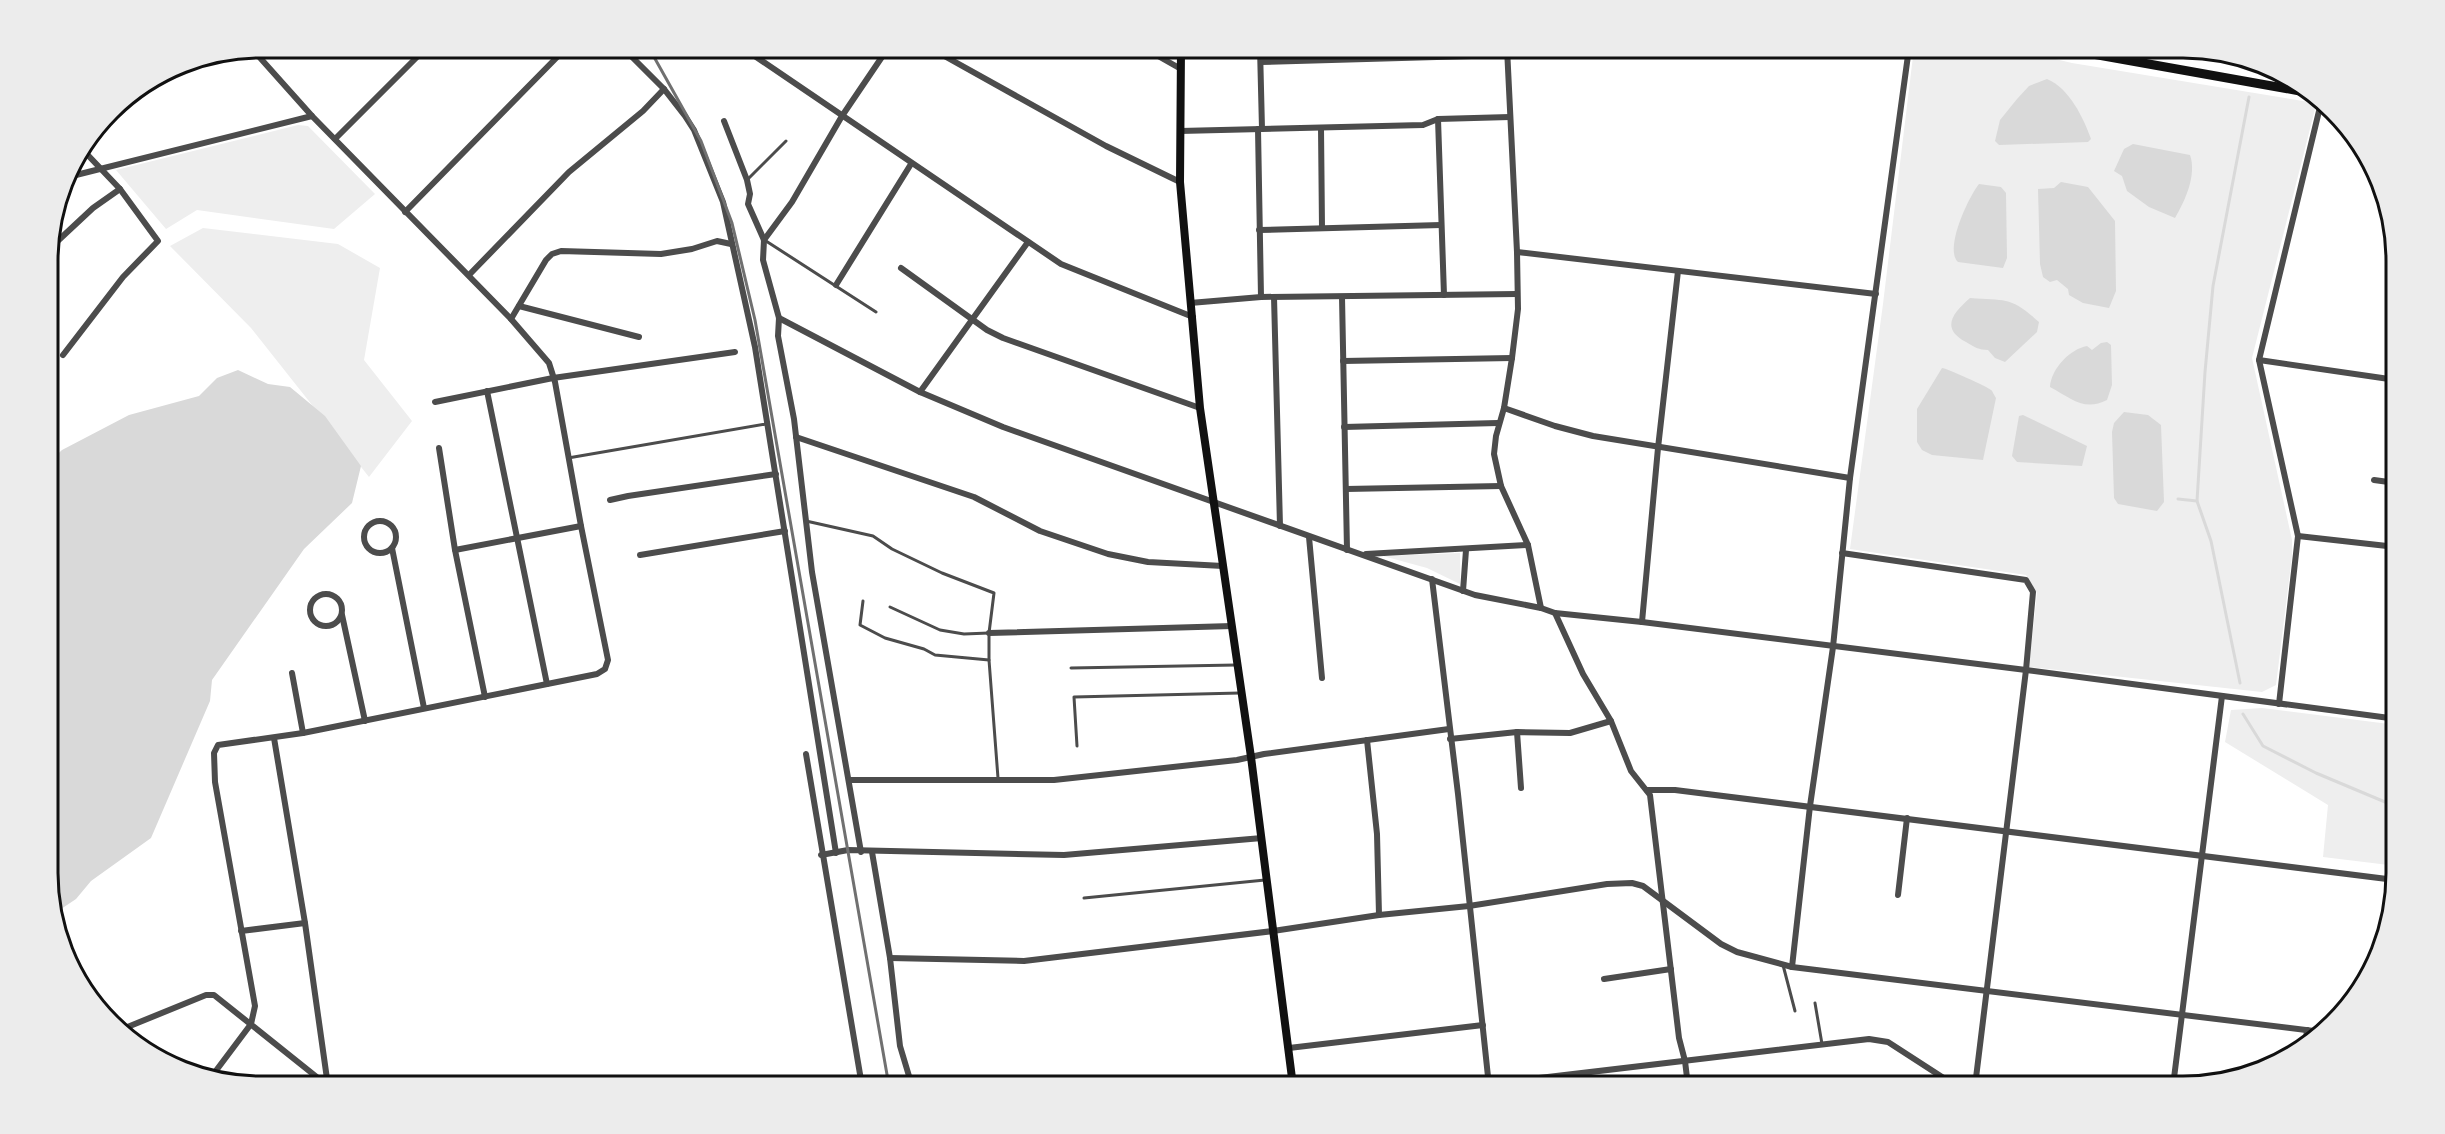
<svg xmlns="http://www.w3.org/2000/svg" width="2445" height="1134" font-family="Poppins,sans-serif">
<rect width="100%" height="100%" fill="#fff"/>
<g fill="#eee">
<path d="M 1914,48 L 2009,48 L 2072,63 L 2309,102 L 2315,109 L 2252,358 L 2292,540 L 2292,556 L 2276,685 L 2262,692 L 2029,667 L 2037,593 L 2026,575 L 1850,549 L 1883,304 Z"/>
<path d="M 298,125 L 308,126 L 375,194 L 334,229 L 197,210 L 166,229 L 116,170 Z"/>
<path d="M 203,228 L 338,244 L 380,268 L 364,360 L 412,421 L 369,477 L 251,328 L 170,246 Z"/>
<path d="M 1460,553 L 1460,584 L 1427,568 L 1383,556 Z"/>
<path d="M 2262,708 L 2397,725 L 2397,866 L 2323,857 L 2328,805 L 2225,742 L 2231,710 Z"/>
</g>
<g fill="#d9d9d9">
<path d="M 2047,79 C 2069,88 2083,117 2091,139 L 2088,142 L 1999,145 L 1995,141 L 2000,120 L 2017,99 L 2029,86 Z"/>
<path d="M 2133,144 L 2190,155 C 2197,175 2185,201 2175,218 L 2149,207 L 2127,191 L 2122,176 L 2114,171 L 2124,149 Z"/>
<path d="M 2061,182 L 2088,187 L 2115,221 L 2116,291 L 2109,308 L 2083,303 L 2069,295 L 2068,289 L 2057,280 L 2050,282 L 2043,277 L 2040,264 L 2038,189 L 2054,188 Z"/>
<path d="M 1979,184 L 2001,187 L 2006,193 L 2007,258 L 2003,268 L 1958,262 C 1944,249 1968,198 1979,184 Z"/>
<path d="M 1970,298 C 2007,301 2010,296 2039,322 L 2037,332 L 2005,362 L 1995,358 L 1988,350 C 1979,350 1974,347 1966,342 C 1940,328 1953,313 1970,298 Z"/>
<path d="M 2107,342 L 2111,345 L 2112,385 L 2107,400 C 2084,412 2071,398 2050,387 C 2051,369 2070,349 2087,346 L 2092,350 L 2101,343 Z"/>
<path d="M 1942,368 C 1946,368 1988,387 1991,390 C 1992,390 1995,397 1996,398 L 1983,460 L 1932,455 L 1922,450 L 1917,442 L 1917,409 Z"/>
<path d="M 238,370 L 268,384 L 290,387 L 325,416 L 361,466 L 352,503 L 304,549 L 212,680 L 210,701 L 151,838 L 91,881 L 76,899 L 55,913 L 50,900 L 49,462 L 62,450 L 129,415 L 199,396 L 217,378 Z"/>
<path d="M 2124,412 L 2148,415 L 2161,425 L 2164,502 L 2157,511 L 2118,504 L 2114,498 L 2112,432 L 2114,423 Z"/>
<path d="M 2023,415 L 2087,446 L 2082,466 L 2017,462 L 2012,456 L 2019,416 Z"/>
</g>
<g fill="none" stroke-linecap="round" stroke-linejoin="round">
<g stroke="#d9d9d9" stroke-width="3">
<path d="M 2178,499 L 2197,501"/>
<path d="M 2240,683 L 2211,541 L 2197,501 L 2205,372 L 2213,286 L 2249,97"/>
<path d="M 2243,714 L 2263,746 L 2316,773 L 2397,807"/>
</g>
<g stroke="#4c4c4c" stroke-width="3">
<path d="M 748,179 L 786,141"/>
<path d="M 766,241 L 876,312"/>
<path d="M 568,458 L 766,424"/>
<path d="M 806,521 L 873,536 L 892,549 L 942,573 L 994,593 L 989,633 L 989,660 L 998,778"/>
<path d="M 863,601 L 860,625 L 885,638 L 924,649 L 935,655 L 989,660"/>
<path d="M 890,607 L 940,630 L 964,634 L 989,633"/>
<path d="M 1071,668 L 1236,665"/>
<path d="M 1077,746 L 1074,697 L 1240,693"/>
<path d="M 1084,898 L 1265,880"/>
<path d="M 1783,965 L 1795,1011"/>
<path d="M 1815,1003 L 1822,1044"/>
</g>
<g stroke="#4c4c4c" stroke-width="6">
<path d="M 623,48 L 664,89 L 685,116 L 694,130 L 723,202 L 755,347 L 836,853"/>
<path d="M 743,48 L 1061,264 L 1193,317"/>
<path d="M 930,48 L 1106,146 L 1180,182"/>
<path d="M 1144,48 L 1181,69"/>
<path d="M 1260,48 L 1262,129"/>
<path d="M 1507,48 L 1517,252 L 1518,309 L 1512,358 L 1504,408 L 1496,436 L 1494,454 L 1501,486 L 1528,545 L 1541,608"/>
<path d="M 1261,62 L 1507,55"/>
<path d="M 1438,119 L 1444,295"/>
<path d="M 724,121 L 747,180 L 750,194 L 748,204 L 764,240 L 763,260 L 779,318 L 778,336 L 794,419 L 812,572 L 861,852"/>
<path d="M 1321,128 L 1322,228"/>
<path d="M 1258,129 L 1261,297"/>
<path d="M 1180,131 L 1423,125 L 1438,119 L 1510,117"/>
<path d="M 335,139 L 426,48"/>
<path d="M 68,177 L 312,116"/>
<path d="M 405,212 L 566,48"/>
<path d="M 1259,230 L 1441,225"/>
<path d="M 764,240 L 792,202 L 842,116 L 888,48"/>
<path d="M 48,250 L 93,208 L 120,189"/>
<path d="M 1517,252 L 1876,294"/>
<path d="M 901,268 L 987,330 L 1003,338 L 1200,408"/>
<path d="M 469,275 L 569,172 L 643,111 L 664,89"/>
<path d="M 836,285 L 911,164"/>
<path d="M 1274,297 L 1280,526"/>
<path d="M 1342,297 L 1347,550"/>
<path d="M 1190,303 L 1261,297 L 1517,294"/>
<path d="M 519,306 L 639,337"/>
<path d="M 779,318 L 920,392 L 1003,427 L 1475,595 L 1541,608 L 1555,613 L 1642,622 L 2026,670 L 2397,719"/>
<path d="M 511,319 L 546,260 L 552,254 L 561,251 L 661,254 L 692,249 L 717,241 L 731,244"/>
<path d="M 63,355 L 123,277 L 158,241 L 120,189 L 83,150"/>
<path d="M 2259,360 L 2396,380"/>
<path d="M 1343,361 L 1512,358"/>
<path d="M 487,391 L 547,684"/>
<path d="M 920,392 L 1028,242"/>
<path d="M 435,402 L 553,378 L 735,352"/>
<path d="M 1504,408 L 1555,426 L 1593,436 L 1850,478"/>
<path d="M 1344,427 L 1498,423"/>
<path d="M 796,437 L 974,497 L 1040,531 L 1108,554 L 1148,562 L 1223,566"/>
<path d="M 439,448 L 455,550 L 485,697"/>
<path d="M 2374,480 L 2396,483"/>
<path d="M 1346,489 L 1501,486"/>
<path d="M 610,500 L 628,496 L 776,474"/>
<circle cx="380" cy="537" r="16"/>
<path d="M 2298,536 L 2396,547"/>
<path d="M 1309,537 L 1322,678"/>
<path d="M 392,548 L 424,708"/>
<path d="M 455,550 L 581,526"/>
<path d="M 1842,553 L 2026,580 L 2033,592 L 2026,670 L 1975,1086"/>
<path d="M 1366,554 L 1528,545"/>
<path d="M 640,555 L 785,531"/>
<path d="M 1432,579 L 1458,794 L 1489,1086"/>
<path d="M 1463,591 L 1466,550"/>
<circle cx="326" cy="610" r="16"/>
<path d="M 1555,613 L 1583,674 L 1611,721 L 1631,771 L 1650,795 L 1679,1038 L 1685,1061 L 1688,1086"/>
<path d="M 342,615 L 365,721"/>
<path d="M 1642,622 L 1658,448 L 1678,271"/>
<path d="M 989,633 L 1232,626"/>
<path d="M 292,673 L 303,733"/>
<path d="M 2279,704 L 2298,536 L 2259,360 L 2320,107"/>
<path d="M 1517,732 L 1521,788"/>
<path d="M 274,738 L 305,923 L 328,1086"/>
<path d="M 1450,739 L 1517,732 L 1570,733 L 1611,721"/>
<path d="M 1367,740 L 1377,834 L 1379,915"/>
<path d="M 806,754 L 862,1086"/>
<path d="M 849,780 L 1054,780 L 1237,760 L 1264,754 L 1449,729"/>
<path d="M 1647,790 L 1675,790 L 2395,880"/>
<path d="M 872,852 L 890,958 L 900,1046 L 912,1086"/>
<path d="M 821,855 L 848,850 L 1064,855 L 1262,838"/>
<path d="M 1898,895 L 1907,818"/>
<path d="M 241,931 L 305,923"/>
<path d="M 890,958 L 1024,961 L 1273,931 L 1379,915 L 1469,906 L 1607,884 L 1632,883 L 1643,886 L 1721,944 L 1737,952 L 1792,967 L 2322,1032"/>
<path d="M 1792,967 L 1810,806 L 1833,647 L 1850,478 L 1909,48"/>
<path d="M 1604,979 L 1671,969"/>
<path d="M 125,1028 L 206,995 L 214,995 L 328,1086"/>
<path d="M 2305,1047 L 2307,1030"/>
<path d="M 1289,1048 L 1483,1025"/>
<path d="M 212,1076 L 251,1024 L 255,1006 L 215,782 L 214,753 L 218,745 L 303,733 L 597,674 L 605,669 L 608,660 L 581,526 L 555,382 L 549,363 L 511,319 L 312,116 L 253,50"/>
<path d="M 1489,1084 L 1869,1039 L 1888,1042 L 1956,1086"/>
<path d="M 2173,1086 L 2222,696"/>
</g>
<path stroke="#111" stroke-width="8" d="M 1181,48 L 1180,182 L 1200,408 L 1251,757 L 1293,1086"/>
<path stroke="#111" stroke-width="9" d="M 2059,48 L 2300,91"/>
<path stroke="#707070" stroke-width="3" d="M 649,48 L 701,141 L 732,223 L 755,320 L 889,1086"/>
</g>
<path d="M0 0H2445V1134H0ZM261 58H2183A203 203 0 0 1 2386 261V873A203 203 0 0 1 2183 1076H261A203 203 0 0 1 58 873V261A203 203 0 0 1 261 58Z" fill="#ececec" fill-rule="evenodd"/>
<path fill="none" stroke="#111" stroke-width="3" d="M261 58H2183A203 203 0 0 1 2386 261V873A203 203 0 0 1 2183 1076H261A203 203 0 0 1 58 873V261A203 203 0 0 1 261 58Z"/>
</svg>
